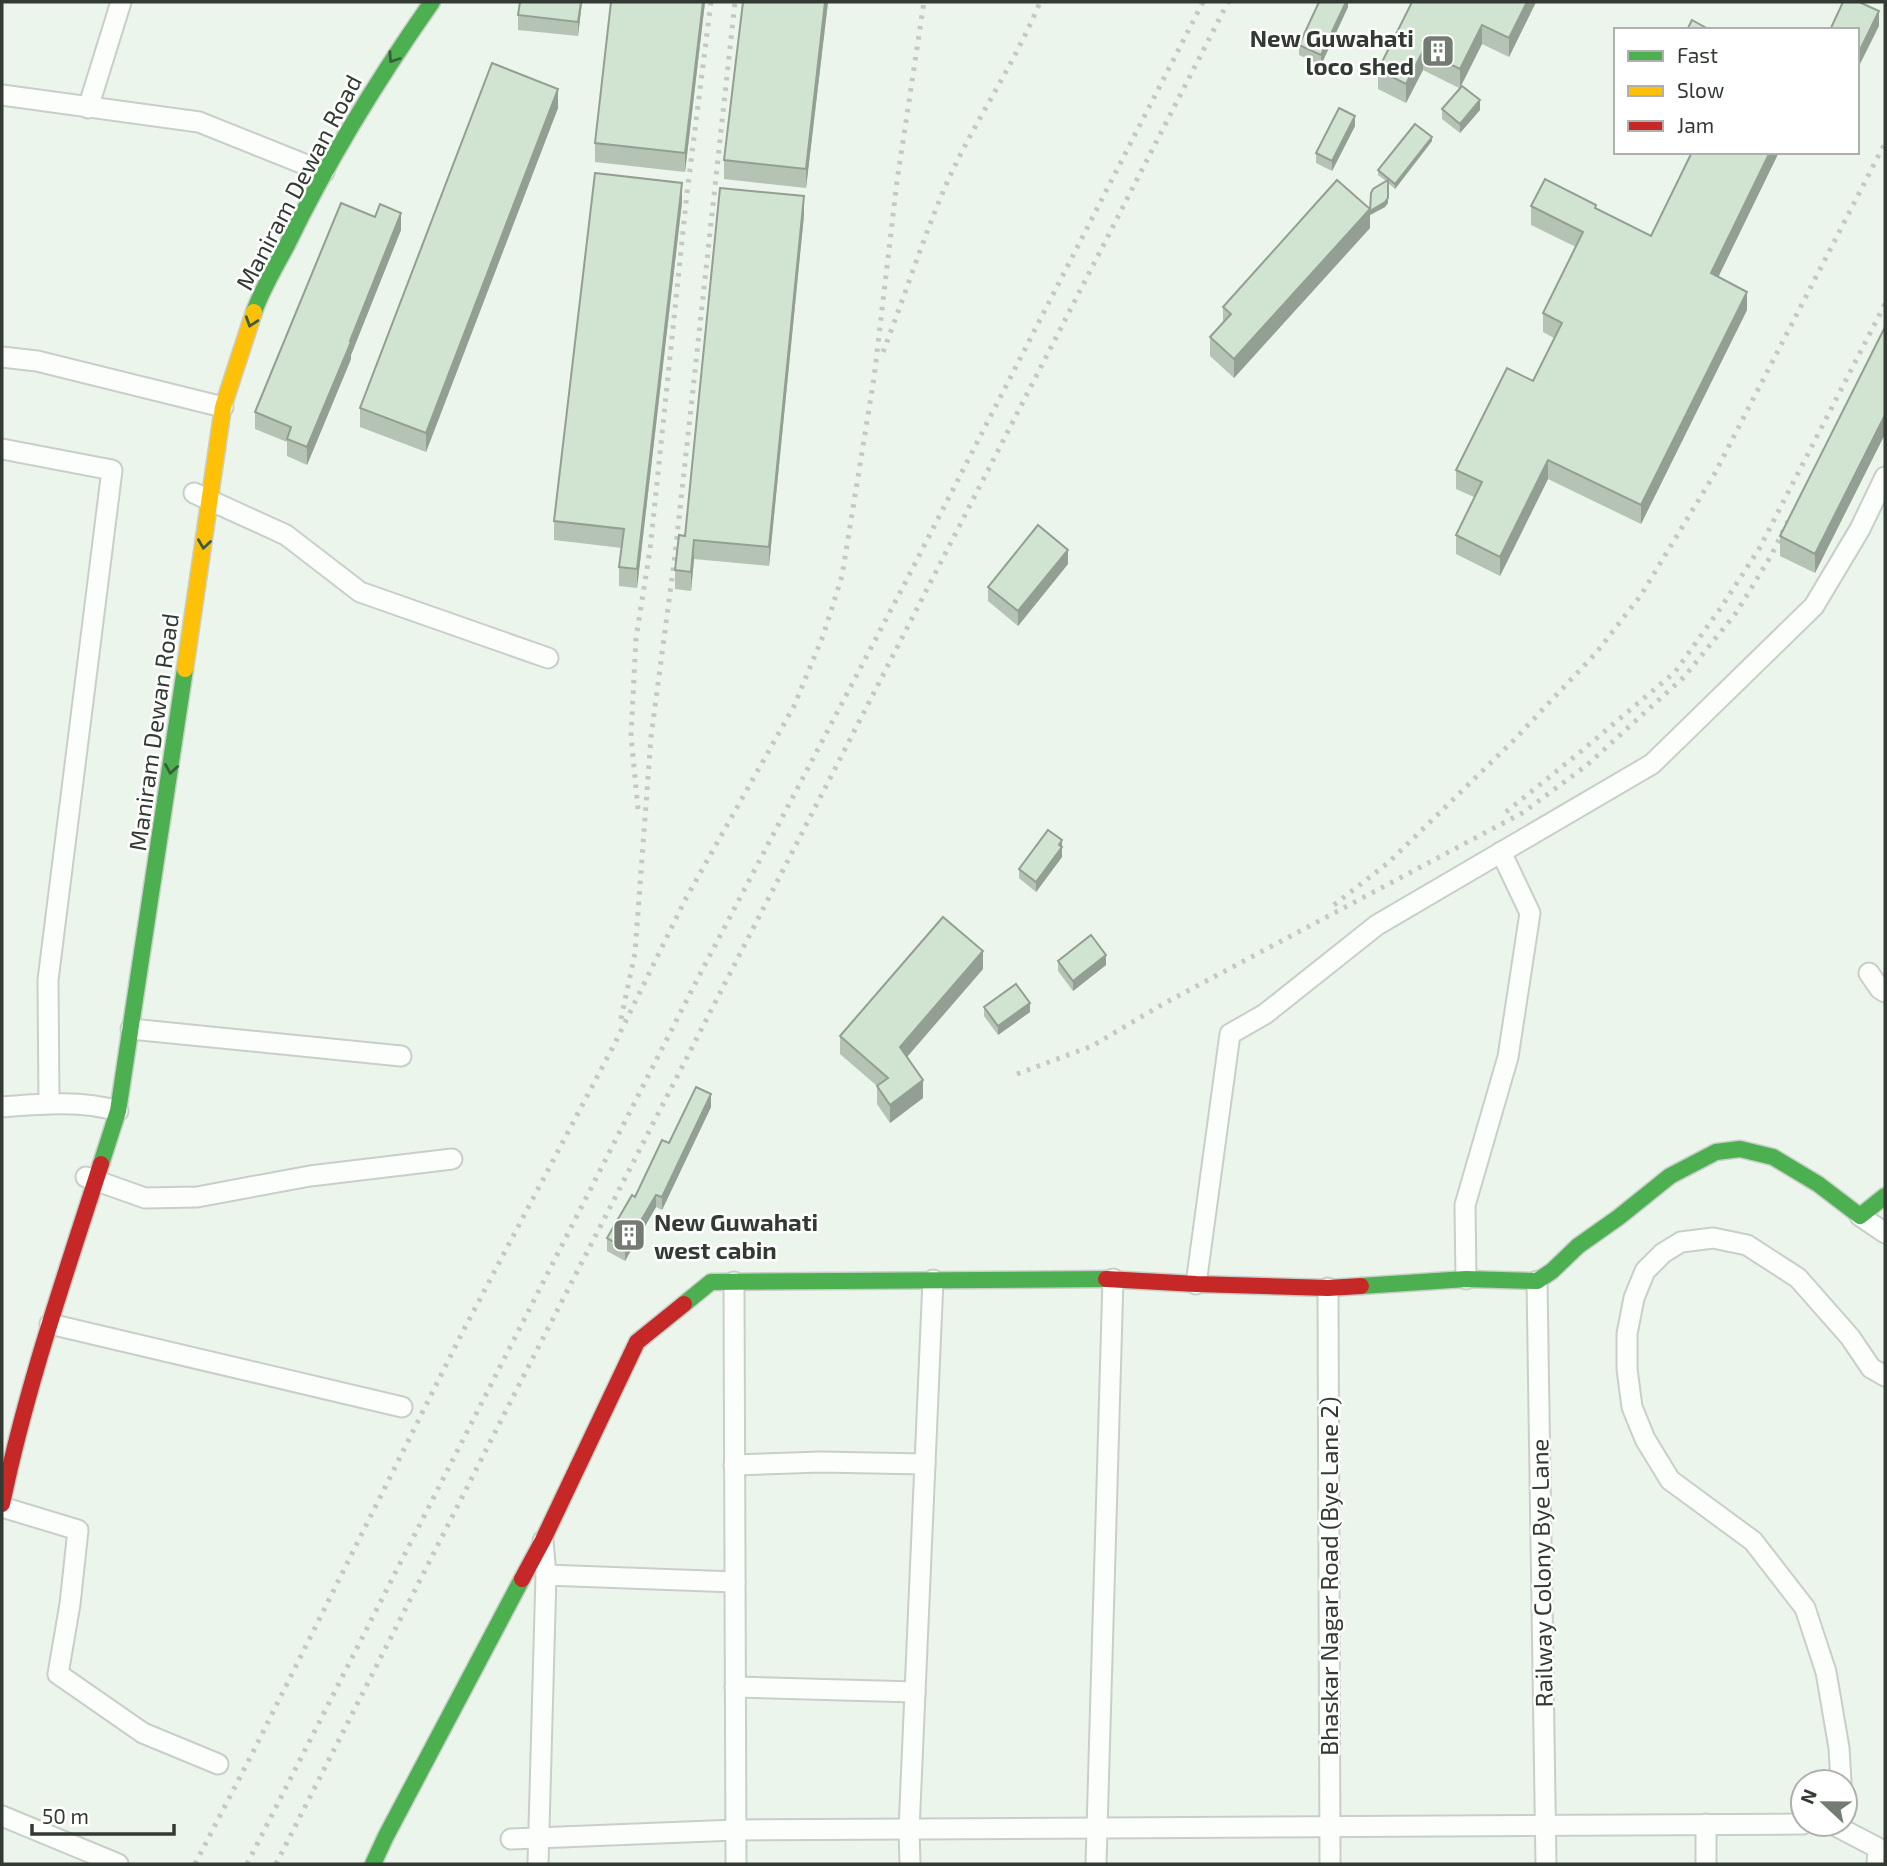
<svg xmlns="http://www.w3.org/2000/svg" width="1887" height="1866" font-family="'Exo 2',sans-serif">
<rect width="100%" height="100%" fill="#ebf5eb"/>
<g fill="none" stroke-linecap="round" stroke-linejoin="round">
<defs>
<g id="street">
<path d="M 2,95 L 199,122 L 324,172"/>
<path d="M 88,108 L 121,2"/>
<path d="M 2,357 L 37,361 L 223,407"/>
<path d="M 2,449 L 112,470 L 48,980 L 49,1103"/>
<path d="M 194,493 L 286,535 L 360,592 L 548,658"/>
<path d="M 1869,973 L 1880,989 L 1885,992"/>
<path d="M 131,1029 L 401,1056"/>
<path d="M 2,1107 C 40,1104 81,1100 118,1111"/>
<path d="M 86,1177 L 145,1198 L 197,1197 L 310,1176 L 452,1159"/>
<path d="M 1860,1216 L 1885,1233"/>
<path d="M 1466,1279 L 1465,1205 L 1508,1057 L 1530,913 L 1501,852"/>
<path d="M 1537,1281 L 1546,1864"/>
<path d="M 734,1282 L 736,1864"/>
<path d="M 1196,1284 L 1230,1034 L 1265,1014 L 1377,925 L 1652,764 L 1814,606 L 1860,529 L 1885,477"/>
<path d="M 1328,1288 L 1330,1864"/>
<path d="M 50,1324 L 402,1407"/>
<path d="M 734,1465 L 821,1462 L 925,1464"/>
<path d="M 2,1507 L 78,1530 L 70,1604 L 58,1674 L 143,1733 L 218,1764"/>
<path d="M 546,1575 L 735,1582"/>
<path d="M 735,1687 L 915,1692"/>
<path d="M 1841,1782 L 1839,1748 L 1826,1672 L 1805,1608 L 1753,1541 L 1670,1480 L 1645,1439 L 1632,1407 L 1627,1369 L 1627,1334 L 1634,1298 L 1645,1271 L 1663,1253 L 1681,1242 L 1713,1238 L 1747,1245 L 1798,1278 L 1850,1337 L 1871,1368 L 1885,1376"/>
<path d="M 2,1816 L 118,1864"/>
<path d="M 1706,1824 L 1706,1864"/>
<path d="M 1832,1824 L 1878,1848 L 1877,1864"/>
<path d="M 511,1839 L 736,1830 L 1803,1824"/>
<path d="M 538,1864 L 546,1575 L 543,1541"/>
<path d="M 910,1864 L 909,1830 L 933,1280"/>
<path d="M 1096,1864 L 1113,1279"/>
</g>
<g id="fast">
<path d="M 254,312 C 262,289 276,266 287,245 C 328,160 378,79 432,2"/>
<path d="M 101,1164 L 118,1111 L 185,669"/>
<path d="M 1361,1286 L 1466,1279 L 1537,1281 L 1552,1271 L 1578,1246 L 1619,1217 L 1670,1176 L 1716,1152 L 1740,1149 L 1773,1157 L 1818,1184 L 1860,1216 L 1885,1196"/>
<path d="M 684,1304 L 711,1282 L 1106,1279"/>
<path d="M 373,1864 L 386,1836 L 522,1579"/>
</g>
<path id="slow" d="M 185,669 L 223,407 L 254,312"/>
<g id="jam">
<path d="M 1106,1279 L 1196,1284 L 1328,1288 L 1361,1286"/>
<path d="M 2,1504 C 26,1388 65,1276 101,1164"/>
<path d="M 522,1579 L 543,1540 L 637,1342 L 684,1304"/>
</g>
</defs>
<use href="#street" stroke="#c8cfc8" stroke-width="23"/>
<use href="#fast" stroke="#c8cfc8" stroke-width="19"/>
<use href="#slow" stroke="#c8cfc8" stroke-width="19"/>
<use href="#jam" stroke="#c8cfc8" stroke-width="19"/>
<use href="#street" stroke="#fcfefc" stroke-width="19"/>
<use href="#fast" stroke="#4caf50" stroke-width="16"/>
<use href="#slow" stroke="#ffc107" stroke-width="16"/>
<use href="#jam" stroke="#c62828" stroke-width="16"/>
<g stroke="#c5c8c5" stroke-width="5" stroke-dasharray="3.5 7" stroke-linecap="butt">
<path d="M 883,352 C 904,298 922,241 945,187 C 973,123 1014,66 1040,2"/>
<path d="M 638,809 L 631,736 L 636,638 L 650,550 L 687,193 L 711,2"/>
<path d="M 1506,812 L 1579,753 L 1675,672 L 1722,606 L 1759,549 L 1885,304"/>
<path d="M 1334,905 L 1389,862 L 1513,741 L 1596,653 L 1641,595 L 1715,473 L 1885,143"/>
<path d="M 621,1019 L 635,953 L 651,737 L 675,555 L 735,2"/>
<path d="M 1017,1074 L 1092,1046 L 1163,1004 L 1524,812 L 1587,765 L 1684,677 L 1736,613 L 1772,554 L 1788,521"/>
<path d="M 195,1864 L 254,1750 L 462,1333 L 615,1043 L 685,900 L 794,706 L 823,636 L 842,576 L 874,378 L 897,181 L 924,2"/>
<path d="M 247,1864 L 698,978 L 905,583 L 1203,2"/>
<path d="M 276,1864 L 520,1383 L 1228,2"/>
</g>
</g>
<g fill="#b4c3b4">
<path d="M 582,2 L 578,36 L 518,30 L 518,15 Z"/>
<path d="M 611,2 L 705,2 L 685,172 L 595,162 L 595,143 Z"/>
<path d="M 743,2 L 828,2 L 806,188 L 724,179 L 724,160 Z"/>
<path d="M 1348,2 L 1348,7 L 1321,65 L 1299,55 L 1299,45 Z"/>
<path d="M 1412,2 L 1536,2 L 1509,57 L 1482,44 L 1460,87 L 1480,110 L 1460,133 L 1442,119 L 1442,109 L 1459,88 L 1423,70 L 1406,103 L 1378,89 L 1378,70 Z"/>
<path d="M 558,108 L 426,452 L 360,427 L 360,408 Z"/>
<path d="M 1355,126 L 1332,171 L 1316,163 L 1316,153 Z"/>
<path d="M 1432,141 L 1395,189 L 1388,183 L 1388,203 L 1385,207 L 1370,215 L 1386,181 L 1378,175 L 1378,170 Z"/>
<path d="M 1692,152 L 1779,152 L 1718,277 L 1747,310 L 1641,524 L 1548,479 L 1500,576 L 1456,554 L 1456,535 L 1474,497 L 1456,489 L 1456,470 L 1533,381 L 1554,338 L 1543,332 L 1543,313 L 1576,247 L 1531,225 L 1531,206 L 1596,208 L 1651,236 Z"/>
<path d="M 682,202 L 637,588 L 619,586 L 619,567 L 622,548 L 554,540 L 554,521 Z"/>
<path d="M 804,215 L 769,566 L 694,559 L 691,591 L 675,589 L 675,570 L 685,536 Z"/>
<path d="M 1370,228 L 1234,378 L 1210,356 L 1210,337 L 1223,323 L 1223,307 Z"/>
<path d="M 401,230 L 351,355 L 351,359 L 307,465 L 287,456 L 287,442 L 255,429 L 255,412 Z"/>
<path d="M 1885,327 L 1885,434 L 1815,573 L 1780,556 L 1780,536 Z"/>
<path d="M 1068,564 L 1018,626 L 988,601 L 988,587 Z"/>
<path d="M 1062,840 L 1062,857 L 1036,892 L 1019,878 L 1019,869 Z"/>
<path d="M 1058,961 L 1106,965 L 1073,991 L 1058,971 Z"/>
<path d="M 983,969 L 907,1057 L 923,1098 L 890,1123 L 877,1104 L 877,1086 L 840,1054 L 840,1036 Z"/>
<path d="M 984,1007 L 1030,1012 L 998,1035 L 984,1016 Z"/>
<path d="M 711,1107 L 662,1210 L 656,1207 L 625,1261 L 607,1251 L 607,1238 L 635,1197 L 669,1143 Z"/>
</g>
<g fill="#929f92">
<path d="M 581,2 L 582,2 L 578,36 L 578,22 Z"/>
<path d="M 703,2 L 705,2 L 685,172 L 685,153 Z"/>
<path d="M 825,2 L 828,2 L 806,188 L 806,169 Z"/>
<path d="M 1346,2 L 1348,2 L 1348,7 L 1321,65 L 1321,55 Z"/>
<path d="M 1527,2 L 1536,2 L 1509,57 L 1509,38 Z"/>
<path d="M 1879,11 L 1879,26 L 1857,70 L 1857,56 Z"/>
<path d="M 1482,25 L 1482,44 L 1460,88 L 1460,69 Z"/>
<path d="M 1423,51 L 1423,70 L 1406,103 L 1406,84 Z"/>
<path d="M 558,89 L 558,108 L 426,452 L 426,433 Z"/>
<path d="M 1480,100 L 1480,110 L 1460,133 L 1460,124 Z"/>
<path d="M 1355,116 L 1355,126 L 1332,171 L 1332,161 Z"/>
<path d="M 1432,137 L 1432,141 L 1395,189 L 1395,184 Z"/>
<path d="M 1770,152 L 1779,152 L 1711,292 L 1711,273 Z"/>
<path d="M 682,183 L 682,202 L 637,588 L 637,569 Z"/>
<path d="M 804,196 L 804,215 L 769,566 L 769,547 Z"/>
<path d="M 1388,198 L 1388,203 L 1385,207 L 1370,215 L 1370,211 Z"/>
<path d="M 1370,209 L 1370,228 L 1234,378 L 1234,359 Z"/>
<path d="M 401,213 L 401,230 L 351,355 L 351,359 L 307,465 L 307,447 Z"/>
<path d="M 1747,292 L 1747,310 L 1641,524 L 1641,505 Z"/>
<path d="M 1885,415 L 1885,434 L 1815,573 L 1815,554 Z"/>
<path d="M 1548,460 L 1548,479 L 1500,576 L 1500,557 Z"/>
<path d="M 694,540 L 694,559 L 691,591 L 691,572 Z"/>
<path d="M 1068,550 L 1068,564 L 1018,626 L 1018,611 Z"/>
<path d="M 1062,840 L 1062,857 L 1036,892 L 1036,882 Z"/>
<path d="M 983,951 L 983,969 L 900,1065 L 900,1047 Z"/>
<path d="M 1106,955 L 1106,965 L 1073,991 L 1073,981 Z"/>
<path d="M 1030,1003 L 1030,1012 L 998,1035 L 998,1026 Z"/>
<path d="M 923,1080 L 923,1098 L 890,1123 L 890,1105 Z"/>
<path d="M 711,1094 L 711,1107 L 662,1210 L 662,1197 Z"/>
<path d="M 656,1195 L 656,1207 L 625,1261 L 625,1248 Z"/>
</g>
<g fill="#d1e3d1" stroke="#929f92" stroke-width="2">
<path d="M 520,2 L 581,2 L 578,22 L 518,15 Z"/>
<path d="M 611,2 L 703,2 L 685,153 L 595,143 Z"/>
<path d="M 743,2 L 825,2 L 806,169 L 724,160 Z"/>
<path d="M 1319,2 L 1346,2 L 1321,55 L 1299,45 Z"/>
<path d="M 1412,2 L 1527,2 L 1509,38 L 1482,25 L 1460,69 L 1423,51 L 1406,84 L 1378,70 Z"/>
<path d="M 1843,2 L 1859,2 L 1879,11 L 1857,56 L 1857,30 L 1830,30 Z"/>
<path d="M 1692,20 L 1710,30 L 1687,30 Z"/>
<path d="M 492,63 L 558,89 L 426,433 L 360,408 Z"/>
<path d="M 1462,86 L 1480,100 L 1460,124 L 1442,109 Z"/>
<path d="M 1339,108 L 1355,116 L 1332,161 L 1316,153 Z"/>
<path d="M 1415,124 L 1432,137 L 1395,184 L 1378,170 Z"/>
<path d="M 1692,152 L 1770,152 L 1711,273 L 1747,292 L 1641,505 L 1548,460 L 1500,557 L 1456,535 L 1482,482 L 1456,470 L 1507,368 L 1533,381 L 1562,323 L 1543,313 L 1583,232 L 1531,206 L 1545,179 L 1596,205 L 1595,208 L 1651,236 Z"/>
<path d="M 595,173 L 682,183 L 637,569 L 619,567 L 624,529 L 554,521 Z"/>
<path d="M 1337,180 L 1370,209 L 1234,359 L 1210,337 L 1231,314 L 1223,307 Z"/>
<path d="M 1388,180 L 1388,198 L 1385,202 L 1370,211 L 1371,193 L 1373,189 Z"/>
<path d="M 720,188 L 804,196 L 769,547 L 694,540 L 691,572 L 675,570 L 679,535 L 685,536 Z"/>
<path d="M 341,203 L 375,217 L 380,204 L 401,213 L 350,341 L 351,342 L 307,447 L 287,439 L 291,427 L 255,412 Z"/>
<path d="M 1885,327 L 1885,415 L 1815,554 L 1780,536 Z"/>
<path d="M 1038,525 L 1068,550 L 1018,611 L 988,587 Z"/>
<path d="M 1048,830 L 1062,840 L 1059,845 L 1062,847 L 1036,882 L 1019,869 Z"/>
<path d="M 943,917 L 983,951 L 900,1047 L 923,1080 L 890,1105 L 877,1086 L 888,1078 L 840,1036 Z"/>
<path d="M 1091,935 L 1106,955 L 1073,981 L 1058,961 Z"/>
<path d="M 1016,984 L 1030,1003 L 998,1026 L 984,1007 Z"/>
<path d="M 696,1087 L 711,1094 L 662,1197 L 656,1195 L 625,1248 L 607,1238 L 632,1195 L 635,1197 L 662,1140 L 669,1143 Z"/>
</g>
<defs><path id="oneway-chevron" d="M-2-3.5L2.5 0L-2 3.5" fill="none" stroke-width="1.6" stroke-linecap="round" stroke-linejoin="round" transform="scale(1.75)"/></defs>
<g stroke="#3a5d3c">
<use href="#oneway-chevron" transform="translate(393 58) rotate(124)"/>
<use href="#oneway-chevron" transform="translate(251 322) rotate(108)"/>
<use href="#oneway-chevron" transform="translate(204 544) rotate(98)"/>
<use href="#oneway-chevron" transform="translate(171 769) rotate(99)"/>
</g>
<defs>
<symbol id="building-square" viewBox="-11 -11 22 22"><rect x="-9" y="-9" width="18" height="18" rx="4" fill="#737b73" stroke="#fff"/><path d="M-4-6H4V6H1V3H-1V6H-4ZM-2.5-4.3h1.7v1.8h-1.7ZM.8-4.3h1.7v1.8H.8ZM-2.5-1h1.7V.8h-1.7ZM.8-1h1.7V.8H.8Z" fill="#fff"/></symbol>
</defs>
<g fill-rule="evenodd">
<use href="#building-square" x="1419" y="32" width="38" height="38"/>
<use href="#building-square" x="610" y="1216" width="38" height="38"/>
</g>
<g text-anchor="middle" dominant-baseline="central" stroke-width="5" stroke-linejoin="round" paint-order="stroke">
<g font-size="24" font-weight="bold" fill="#333a33" stroke="#fff" text-anchor="end">
<text x="1414" y="37">New Guwahati<tspan x="1414" dy="28">loco shed</tspan></text>
<text x="654" y="1221" text-anchor="start">New Guwahati<tspan x="654" dy="28">west cabin</tspan></text>
</g>
<g font-size="24" fill="#333a33" stroke="#fff">
<text transform="translate(298 182) rotate(-62)">Maniram Dewan Road</text>
<text transform="translate(153 732) rotate(-82)">Maniram Dewan Road</text>
<text transform="translate(1541 1573) rotate(-91)">Railway Colony Bye Lane</text>
<text transform="translate(1328 1576) rotate(-90)">Bhaskar Nagar Road (Bye Lane 2)</text>
</g>
</g>
<rect width="1887" height="1866" fill="none" stroke="#333a33" stroke-width="7"/>
<rect x="1614" y="28" width="245" height="126" fill="#ffffff" stroke="#adb0ad" stroke-width="2"/>
<rect x="1628" y="51" width="35" height="10" fill="#4caf50" stroke="#adb0ad" stroke-width="2"/>
<text x="1677" y="63" font-size="21" fill="#333a33">Fast</text>
<rect x="1628" y="86" width="35" height="10" fill="#ffc107" stroke="#adb0ad" stroke-width="2"/>
<text x="1677" y="98" font-size="21" fill="#333a33">Slow</text>
<rect x="1628" y="121" width="35" height="10" fill="#c62828" stroke="#adb0ad" stroke-width="2"/>
<text x="1677" y="133" font-size="21" fill="#333a33">Jam</text>
<g transform="translate(1824 1803) rotate(292)"><circle r="33" fill="#ffffff" stroke="#adb0ad" stroke-width="2"/>
<path d="M0-5L12 26L0 18L-12 26Z" fill="#737b73"/>
<text y="-10" font-size="19" font-weight="bold" text-anchor="middle" fill="#333a33">N</text>
</g>
<path d="M32 1824v10h142v-10" fill="none" stroke="#333a33" stroke-width="3.5"/>
<text x="42" y="1824" font-size="21" fill="#333a33" stroke="#ffffff" stroke-width="5" paint-order="stroke">50 m</text>
</svg>
